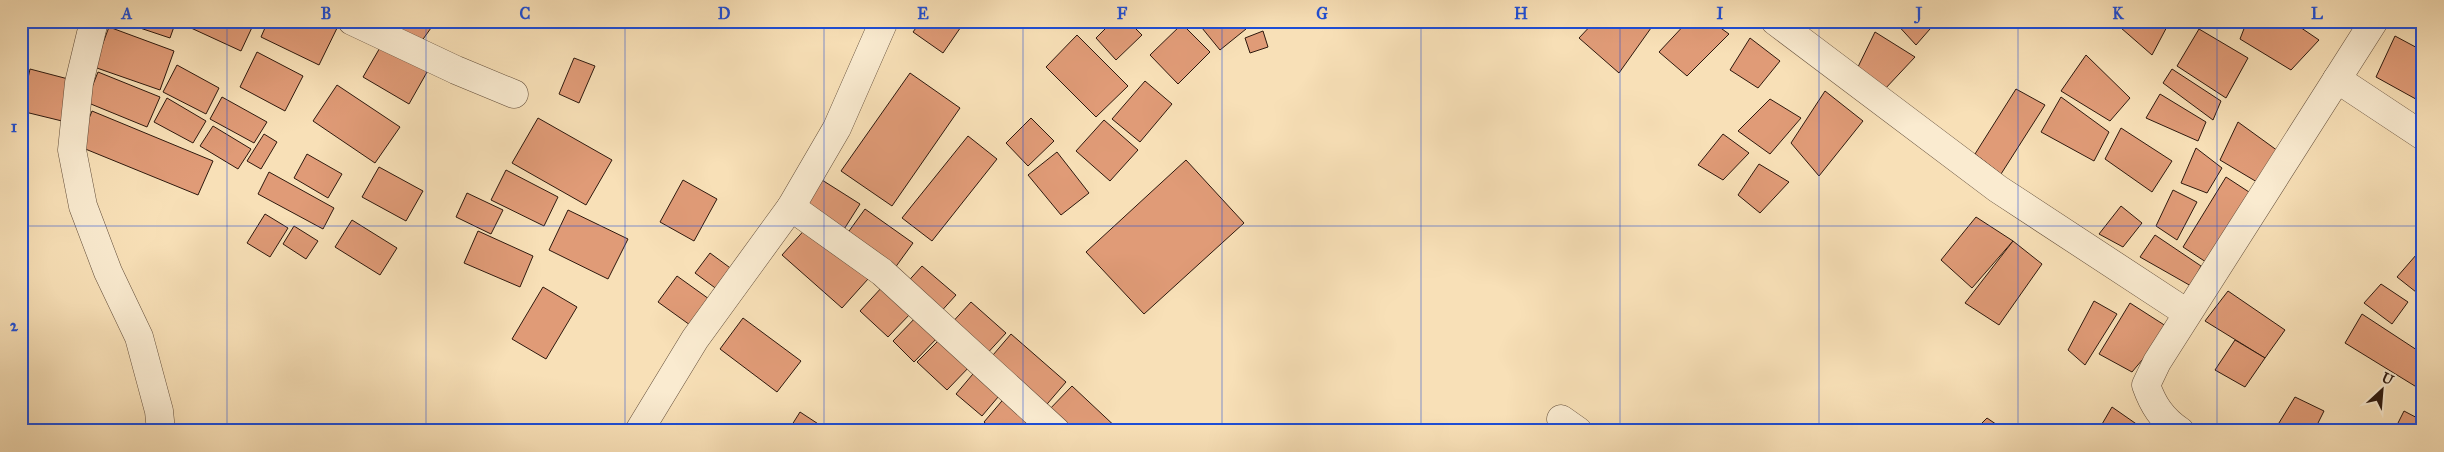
<svg xmlns="http://www.w3.org/2000/svg" width="2444" height="452" font-family="'IM FELL Great Primer',serif">
<rect width="100%" height="100%" fill="#f8e0b7"/>
<filter id="stains"><feTurbulence type="fractalNoise" baseFrequency=".004" numOctaves="4"/><feColorMatrix values="0 0 0 0 .2 0 0 0 0 .09 0 0 0 0 .02 0 0 0 .5 -.17"/></filter>
<radialGradient id="worn" r=".72"><stop offset=".6" stop-color="#630" stop-opacity="0"/><stop offset="1" stop-color="#630" stop-opacity=".3"/></radialGradient>
<g fill="#e09b77" stroke="#2e190e">
<path d="M 21,21 L 27,21 L 21,33 Z"/>
<path d="M 119,21 L 176,21 L 170,38 Z"/>
<path d="M 195,21 L 255,21 L 241,51 L 191,28 Z"/>
<path d="M 268,21 L 339,21 L 340,22 L 319,65 L 261,37 Z"/>
<path d="M 401,21 L 436,21 L 416,49 L 394,32 Z"/>
<path d="M 921,21 L 965,21 L 943,53 L 913,32 Z"/>
<path d="M 1092,21 L 1105,21 L 1098,28 Z"/>
<path d="M 1113,21 L 1128,21 L 1142,35 L 1116,60 L 1096,38 Z"/>
<path d="M 1209,21 L 1240,21 L 1246,29 L 1220,50 L 1202,28 Z"/>
<path d="M 1595,21 L 1656,21 L 1619,73 L 1579,38 Z"/>
<path d="M 1688,21 L 1711,21 L 1729,34 L 1687,76 L 1659,52 Z"/>
<path d="M 1894,21 L 1937,21 L 1916,45 Z"/>
<path d="M 2113,21 L 2170,21 L 2152,55 Z"/>
<path d="M 2247,21 L 2291,21 L 2319,40 L 2291,70 L 2240,39 Z"/>
<path d="M 1182,24 L 1210,52 L 1178,84 L 1150,55 Z"/>
<path d="M 109,27 L 174,51 L 160,90 L 94,67 Z"/>
<path d="M 2199,29 L 2248,58 L 2226,98 L 2177,66 Z"/>
<path d="M 1263,31 L 1268,47 L 1250,53 L 1245,38 Z"/>
<path d="M 1875,32 L 1915,57 L 1884,90 L 1856,71 Z"/>
<path d="M 1077,35 L 1128,86 L 1096,117 L 1046,67 Z"/>
<path d="M 2395,36 L 2423,51 L 2423,103 L 2376,77 Z"/>
<path d="M 1750,38 L 1780,61 L 1758,88 L 1730,70 Z"/>
<path d="M 385,39 L 431,65 L 409,104 L 363,77 Z"/>
<path d="M 257,52 L 303,76 L 285,111 L 240,87 Z"/>
<path d="M 2086,55 L 2130,98 L 2110,121 L 2061,91 Z"/>
<path d="M 574,58 L 595,66 L 579,103 L 559,94 Z"/>
<path d="M 177,65 L 219,88 L 206,114 L 163,92 Z"/>
<path d="M 30,69 L 72,80 L 62,121 L 21,111 Z"/>
<path d="M 2172,69 L 2221,101 L 2213,120 L 2163,83 Z"/>
<path d="M 98,72 L 160,97 L 147,127 L 86,102 Z"/>
<path d="M 910,73 L 960,108 L 892,206 L 841,171 Z"/>
<path d="M 1145,81 L 1172,104 L 1140,142 L 1112,119 Z"/>
<path d="M 337,85 L 400,127 L 375,163 L 313,121 Z"/>
<path d="M 2016,89 L 2045,105 L 2001,174 L 1975,154 Z"/>
<path d="M 1825,91 L 1863,121 L 1819,176 L 1791,143 Z"/>
<path d="M 2160,94 L 2206,122 L 2198,141 L 2146,118 Z"/>
<path d="M 222,97 L 267,122 L 254,143 L 210,119 Z"/>
<path d="M 2061,97 L 2109,132 L 2094,161 L 2041,132 Z"/>
<path d="M 167,98 L 206,121 L 193,143 L 154,122 Z"/>
<path d="M 1770,99 L 1801,118 L 1770,154 L 1738,131 Z"/>
<path d="M 92,111 L 213,161 L 198,195 L 78,146 Z"/>
<path d="M 538,118 L 612,160 L 586,205 L 512,163 Z"/>
<path d="M 1031,118 L 1054,141 L 1028,166 L 1006,143 Z"/>
<path d="M 1104,120 L 1138,150 L 1110,181 L 1076,151 Z"/>
<path d="M 2238,122 L 2278,151 L 2257,182 L 2220,160 Z"/>
<path d="M 213,126 L 251,149 L 238,169 L 200,146 Z"/>
<path d="M 2121,128 L 2172,161 L 2152,192 L 2105,159 Z"/>
<path d="M 264,134 L 277,142 L 261,169 L 247,161 Z"/>
<path d="M 1723,134 L 1749,153 L 1723,180 L 1698,165 Z"/>
<path d="M 968,136 L 997,159 L 932,241 L 902,218 Z"/>
<path d="M 2196,148 L 2222,168 L 2207,193 L 2181,183 Z"/>
<path d="M 1057,152 L 1089,193 L 1061,215 L 1028,175 Z"/>
<path d="M 307,154 L 342,174 L 328,198 L 294,178 Z"/>
<path d="M 1186,160 L 1244,223 L 1144,314 L 1086,252 Z"/>
<path d="M 1759,164 L 1789,182 L 1760,213 L 1738,195 Z"/>
<path d="M 379,167 L 423,191 L 406,221 L 362,197 Z"/>
<path d="M 506,170 L 558,197 L 544,226 L 491,200 Z"/>
<path d="M 269,172 L 334,208 L 323,229 L 258,194 Z"/>
<path d="M 2226,177 L 2249,192 L 2206,262 L 2183,247 Z"/>
<path d="M 683,180 L 717,199 L 694,241 L 660,222 Z"/>
<path d="M 822,180 L 860,204 L 841,234 L 803,210 Z"/>
<path d="M 2173,190 L 2197,202 L 2177,240 L 2156,226 Z"/>
<path d="M 467,193 L 503,210 L 491,234 L 456,217 Z"/>
<path d="M 2121,206 L 2142,223 L 2123,247 L 2099,234 Z"/>
<path d="M 865,209 L 913,243 L 892,272 L 844,238 Z"/>
<path d="M 568,210 L 628,239 L 608,279 L 549,250 Z"/>
<path d="M 265,214 L 288,228 L 270,257 L 247,243 Z"/>
<path d="M 1976,217 L 2013,241 L 1972,288 L 1941,260 Z"/>
<path d="M 352,220 L 397,248 L 380,275 L 335,247 Z"/>
<path d="M 294,226 L 318,241 L 306,259 L 283,244 Z"/>
<path d="M 808,226 L 868,279 L 842,308 L 782,255 Z"/>
<path d="M 478,231 L 533,256 L 520,287 L 464,263 Z"/>
<path d="M 2155,235 L 2201,266 L 2191,286 L 2140,257 Z"/>
<path d="M 2013,241 L 2042,264 L 1999,325 L 1965,303 Z"/>
<path d="M 2423,247 L 2423,284 L 2416,292 L 2397,277 Z"/>
<path d="M 710,253 L 733,270 L 718,290 L 695,273 Z"/>
<path d="M 922,266 L 956,295 L 937,316 L 903,287 Z"/>
<path d="M 677,276 L 716,304 L 697,330 L 658,302 Z"/>
<path d="M 2381,284 L 2408,302 L 2392,324 L 2364,303 Z"/>
<path d="M 883,286 L 912,312 L 888,337 L 860,311 Z"/>
<path d="M 543,287 L 577,307 L 546,359 L 512,339 Z"/>
<path d="M 2228,291 L 2285,330 L 2265,358 L 2205,321 Z"/>
<path d="M 2094,301 L 2117,314 L 2085,365 L 2068,350 Z"/>
<path d="M 971,302 L 1006,333 L 983,358 L 948,327 Z"/>
<path d="M 2130,303 L 2169,328 L 2132,372 L 2099,354 Z"/>
<path d="M 919,314 L 940,335 L 914,362 L 893,341 Z"/>
<path d="M 2362,314 L 2423,354 L 2423,391 L 2345,343 Z"/>
<path d="M 743,318 L 801,361 L 777,392 L 720,349 Z"/>
<path d="M 1011,334 L 1066,382 L 1042,410 L 987,362 Z"/>
<path d="M 943,336 L 972,364 L 947,390 L 917,362 Z"/>
<path d="M 2235,340 L 2265,358 L 2245,387 L 2215,370 Z"/>
<path d="M 978,368 L 1004,390 L 982,416 L 956,394 Z"/>
<path d="M 1072,386 L 1120,431 L 1064,431 L 1046,413 Z"/>
<path d="M 1007,395 L 1032,415 L 1019,431 L 994,431 L 984,422 Z"/>
<path d="M 2295,397 L 2324,411 L 2314,431 L 2274,431 Z"/>
<path d="M 2112,407 L 2145,430 L 2145,431 L 2098,431 Z"/>
<path d="M 2404,411 L 2423,421 L 2423,431 L 2394,431 Z"/>
<path d="M 800,412 L 829,431 L 795,431 L 790,428 Z"/>
<path d="M 1035,418 L 1051,431 L 1025,431 Z"/>
<path d="M 1987,418 L 2006,431 L 1974,431 Z"/>
</g>
<g fill="none" stroke-linecap="round" stroke-linejoin="round">
<defs>
<g id="minor">
<path d="M 94,21 L 79,83 L 72,150 L 83,206 L 108,272 L 139,337 L 159,411 L 161,431"/>
<path d="M 352,21 L 456,70 L 514,94"/>
<path d="M 1775,21 L 1998,189 L 2187,313"/>
<path d="M 2337,79 L 2423,136"/>
<path d="M 791,207 L 882,272 L 1056,431"/>
<path d="M 1561,419 L 1578,431"/>
<path d="M 639,431 L 695,339 L 791,207 L 837,128 L 884,21"/>
<path d="M 2180,431 C 2162,419 2153,405 2146,385 L 2157,362 L 2374,21"/>
</g>
</defs>
<use href="#minor" stroke="#604b38" stroke-width="29"/>
<use href="#minor" stroke="#faebd0" stroke-width="28"/>
</g>
<path fill="none" stroke="#1d4ed8" stroke-width="1" stroke-opacity="0.55" d="M 227,21 L 227,431M 426,21 L 426,431M 625,21 L 625,431M 824,21 L 824,431M 1023,21 L 1023,431M 1222,21 L 1222,431M 1421,21 L 1421,431M 1620,21 L 1620,431M 1819,21 L 1819,431M 2018,21 L 2018,431M 2217,21 L 2217,431M 21,226 L 2423,226"/>
<rect width="2444" height="452" fill="none" stroke="#f8e0b7" stroke-width="55"/>
<g transform="translate(2382 390) rotate(26)" stroke="#faebd0" stroke-width="4" paint-order="stroke">
<path d="M0-4L9 19L0 12L-9 19Z" fill="#2e190e"/>
<text y="-8" font-size="14" font-weight="bold" text-anchor="middle" fill="#2e190e">U</text>
</g>
<rect x="28" y="28" width="2388" height="396" fill="none" stroke="#1d4ed8" stroke-width="2"/>
<g font-size="16" text-anchor="middle" font-weight="bold" fill="#1d4ed8">
<text x="127" y="19">A</text>
<text x="326" y="19">B</text>
<text x="525" y="19">C</text>
<text x="724" y="19">D</text>
<text x="923" y="19">E</text>
<text x="1122" y="19">F</text>
<text x="1322" y="19">G</text>
<text x="1521" y="19">H</text>
<text x="1720" y="19">I</text>
<text x="1919" y="19">J</text>
<text x="2118" y="19">K</text>
<text x="2317" y="19">L</text>
<text x="14" y="132">1</text>
<text x="14" y="331">2</text>
</g>
<rect width="100%" height="100%" filter="url(#stains)"/>
<rect width="100%" height="100%" fill="url(#worn)"/>
</svg>
